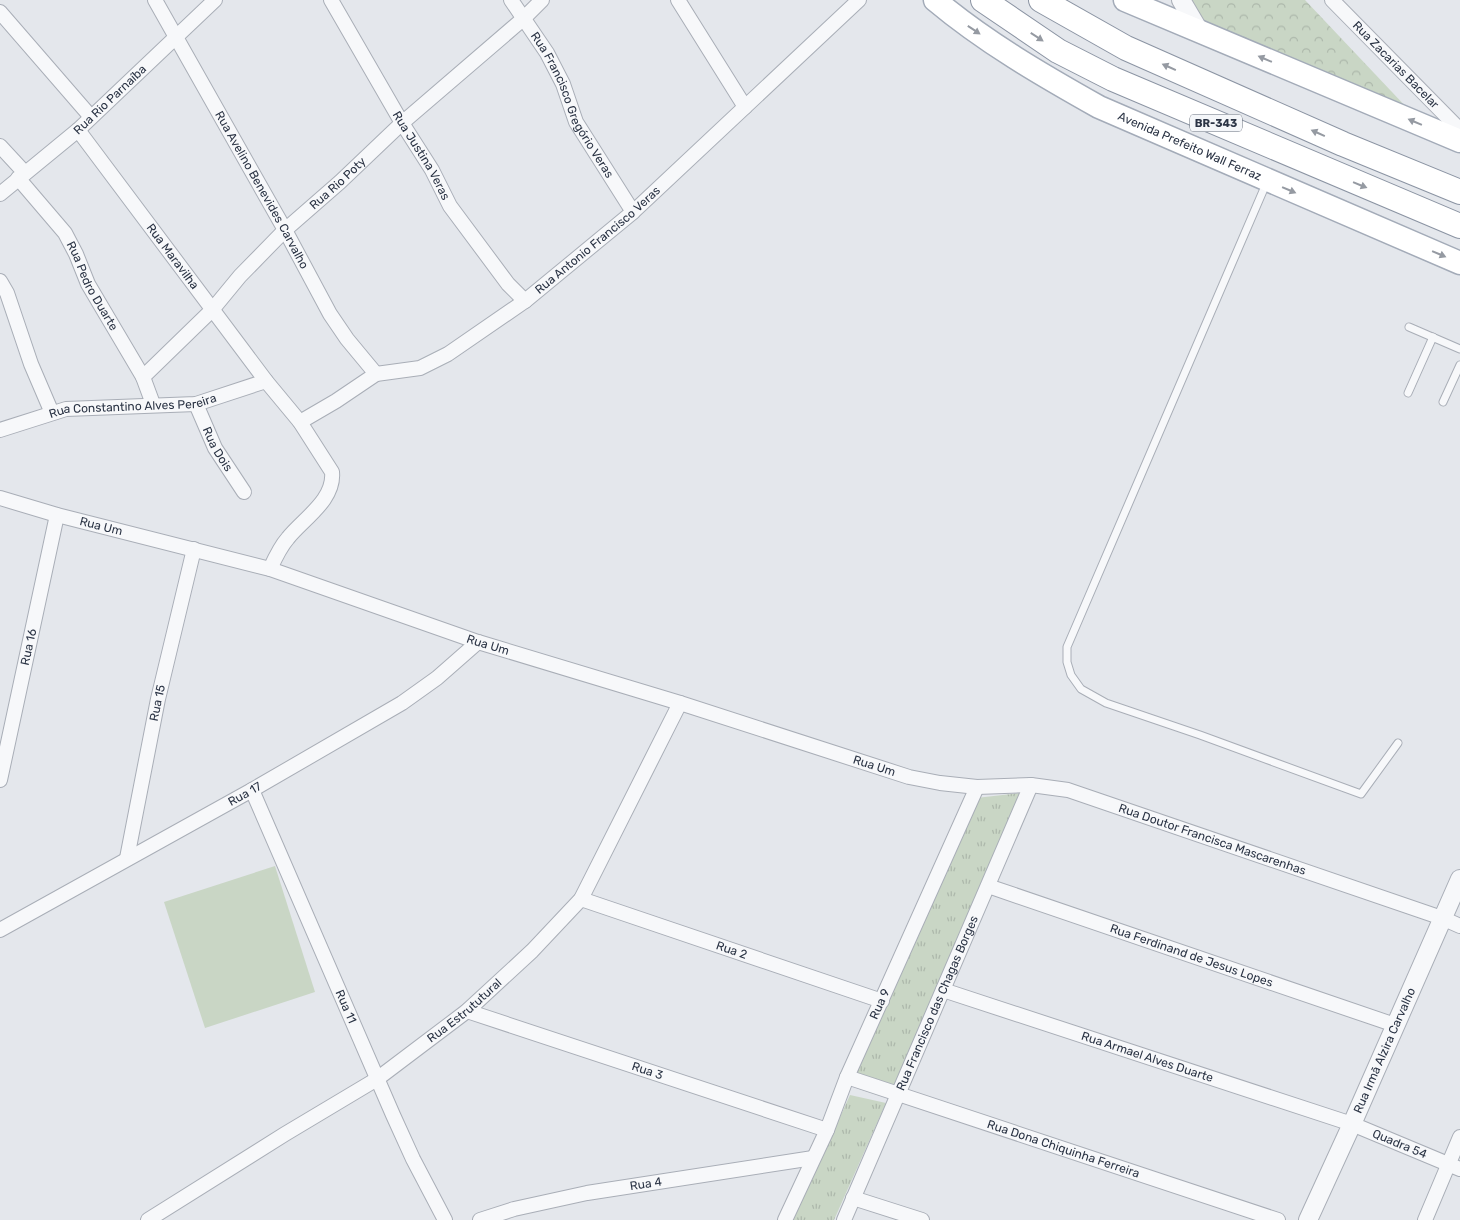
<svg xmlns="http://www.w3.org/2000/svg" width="1460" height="1220" font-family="Rubik,sans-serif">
<defs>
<pattern id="grass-tufts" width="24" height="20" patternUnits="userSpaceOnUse" patternTransform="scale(1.25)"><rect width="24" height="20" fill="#c9d6c5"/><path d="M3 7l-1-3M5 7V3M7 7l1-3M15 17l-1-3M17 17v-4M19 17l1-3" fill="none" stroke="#adb8ab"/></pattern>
<pattern id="park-crowns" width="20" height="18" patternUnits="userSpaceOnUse" patternTransform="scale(1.25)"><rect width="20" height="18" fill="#c9d6c5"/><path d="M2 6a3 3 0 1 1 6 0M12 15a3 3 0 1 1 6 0" fill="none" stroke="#adb8ab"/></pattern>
</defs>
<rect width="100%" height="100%" fill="#e4e7ec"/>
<g fill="url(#grass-tufts)">
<path d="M 1020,793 L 895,1085 L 854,1072 L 976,798 Z"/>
<path d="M 850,1095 L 886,1103 L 834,1220 L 793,1220 Z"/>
</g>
<path fill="url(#park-crowns)" d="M 1187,0 L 1305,0 L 1409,110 L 1205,22 Z"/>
<path fill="#c9d6c5" d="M 275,866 L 315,992 L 205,1028 L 164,902 Z"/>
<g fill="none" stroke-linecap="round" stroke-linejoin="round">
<defs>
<g id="service">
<path d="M 1266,184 L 1067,647 L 1067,662 L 1071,675 L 1081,689 L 1106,703 L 1200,735 L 1361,794 L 1398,743"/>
<path d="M 1409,327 L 1460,349"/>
<path d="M 1408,393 L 1433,337"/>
<path d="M 1443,402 L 1460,365"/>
</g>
<g id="minor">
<path id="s1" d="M 155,0 L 285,230 L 330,314 L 347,339 L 376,374"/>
<path id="s2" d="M 331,0 L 402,123 L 432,170 L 450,206 L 508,284 L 525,301"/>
<path id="s3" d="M 511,0 L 547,53 L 563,84 L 576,122 L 633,212"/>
<path d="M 678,0 L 745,107"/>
<path id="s4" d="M 1332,0 L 1460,130"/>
<path d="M 0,12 L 91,117"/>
<path id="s5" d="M 78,130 L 266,381 L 300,422 L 332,472 C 335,500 303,519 288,538 C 280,547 275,558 270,569"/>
<path d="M 0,146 L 25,173"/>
<path id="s6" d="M 18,178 L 65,233 L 76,254 L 88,284 L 143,377 L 153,404"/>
<path id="s7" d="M 0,194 L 78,130 L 215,0"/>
<path d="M 0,281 L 7,293 L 31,364 L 52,413"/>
<path id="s8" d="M 143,377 L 212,310 L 240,276 L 285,230 L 340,182 L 402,123 L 523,19 L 542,0"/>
<path id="s9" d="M 196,404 L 215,448 L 244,492"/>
<path id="s10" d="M 300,422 L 336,401 L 376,374 L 420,368 L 448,354 L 525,301 L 633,212 L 859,0"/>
<path id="s11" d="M 0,430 L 66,409 L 196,404 L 266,381"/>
<path id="s12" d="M 0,498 L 57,515 L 270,569 L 478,642 L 680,703 L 909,777 L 940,783 L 977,787 L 1031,785 L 1068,790 L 1442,918 L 1460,926"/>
<path id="s13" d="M 0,780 L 57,515"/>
<path id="s14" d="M 252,790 L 393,1115 L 413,1159 L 445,1220"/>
<path id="s15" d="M 127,858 L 158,699 L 194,549"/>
<path id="s16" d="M 988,886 L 1395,1025"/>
<path id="s17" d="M 581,899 L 882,1001"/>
<path id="s18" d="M 0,930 L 252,790 L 402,703 L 437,678 L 478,642"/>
<path id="s19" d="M 943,990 L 1352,1124 L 1460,1169"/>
<path id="s20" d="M 467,1011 L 827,1130"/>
<path id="s21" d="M 847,1077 L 1278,1220"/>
<path d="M 853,1198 L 922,1220"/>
<path id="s22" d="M 148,1220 L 285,1134 L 377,1079 L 467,1011 L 532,951 L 581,899 L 680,703"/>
<path id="s23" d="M 480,1220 L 514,1209 L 587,1193 L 813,1158"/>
<path id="s24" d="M 785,1220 L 827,1130 L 847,1077 L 977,787"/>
<path id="s25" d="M 844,1220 L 1031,785"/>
<path d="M 1425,1220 L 1460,1137"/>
</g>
<g id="tertiary">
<path d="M 1181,0 L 1200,32"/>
<path id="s26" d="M 1308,1220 L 1352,1124 L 1460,879"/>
</g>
<g id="primary">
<path id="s27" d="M 935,0 C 985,42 1042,75 1099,107 L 1460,263"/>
<path d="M 1125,0 L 1460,141"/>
</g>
<g id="trunk">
<path d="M 983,0 L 1058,51 L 1113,79 L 1460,226"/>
<path d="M 1041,0 L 1126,48 L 1343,144 L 1460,192"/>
</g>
</defs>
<use href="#service" stroke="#a9aeb7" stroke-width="9"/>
<use href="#minor" stroke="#a9aeb7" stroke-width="16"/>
<use href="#tertiary" stroke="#a9aeb7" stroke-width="20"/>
<use href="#primary" stroke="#a3abb8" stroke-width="25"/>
<use href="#trunk" stroke="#8b94a3" stroke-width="26"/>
<use href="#service" stroke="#f7f8fa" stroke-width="7"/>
<use href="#minor" stroke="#f7f8fa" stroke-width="14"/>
<use href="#tertiary" stroke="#f7f8fa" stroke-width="18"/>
<use href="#primary" stroke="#fff" stroke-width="22"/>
<use href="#trunk" stroke="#fff" stroke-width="24"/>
</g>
<defs><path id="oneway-solid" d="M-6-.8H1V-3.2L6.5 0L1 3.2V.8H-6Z" transform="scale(1.25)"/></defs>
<g fill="#959aa2">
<use href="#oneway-solid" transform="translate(974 30) rotate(34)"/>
<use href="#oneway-solid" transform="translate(1037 37) rotate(33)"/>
<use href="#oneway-solid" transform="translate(1265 59) rotate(-157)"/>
<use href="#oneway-solid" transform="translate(1169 67) rotate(-156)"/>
<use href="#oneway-solid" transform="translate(1415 122) rotate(-157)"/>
<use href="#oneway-solid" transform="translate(1318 133) rotate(-156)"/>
<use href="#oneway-solid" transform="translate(1360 185) rotate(22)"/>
<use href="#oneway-solid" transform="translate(1289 190) rotate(23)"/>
<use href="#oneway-solid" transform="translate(1439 254) rotate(23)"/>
</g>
<g text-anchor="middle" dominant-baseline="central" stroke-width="4.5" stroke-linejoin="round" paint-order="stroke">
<rect fill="#f4f6f9" stroke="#676e7b" stroke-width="1" x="1190" y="114.5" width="52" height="17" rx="4"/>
<g font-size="11" font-weight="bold" fill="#2b3445">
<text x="1216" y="123">BR-343</text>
</g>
<g font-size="12" fill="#2b3445" stroke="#f4f6f9">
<text stroke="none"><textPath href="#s4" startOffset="91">Rua Zacarias Bacelar</textPath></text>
<text stroke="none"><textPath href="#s7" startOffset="145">Rua Rio Parnaíba</textPath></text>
<text stroke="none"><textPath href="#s3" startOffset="122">Rua Francisco Gregório Veras</textPath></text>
<text stroke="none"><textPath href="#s27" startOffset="295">Avenida Prefeito Wall Ferraz</textPath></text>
<text stroke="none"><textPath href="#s2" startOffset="180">Rua Justina Veras</textPath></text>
<text stroke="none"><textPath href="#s8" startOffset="275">Rua Rio Poty</textPath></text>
<text stroke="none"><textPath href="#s1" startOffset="218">Rua Avelino Benevides Carvalho</textPath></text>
<text stroke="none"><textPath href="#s10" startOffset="354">Rua Antonio Francisco Veras</textPath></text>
<text stroke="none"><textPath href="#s5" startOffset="158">Rua Maravilha</textPath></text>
<text stroke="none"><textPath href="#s6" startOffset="132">Rua Pedro Duarte</textPath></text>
<text stroke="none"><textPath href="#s11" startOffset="136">Rua Constantino Alves Pereira</textPath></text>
<text stroke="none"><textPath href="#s9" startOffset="50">Rua Dois</textPath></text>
<text stroke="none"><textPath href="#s12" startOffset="105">Rua Um</textPath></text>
<text stroke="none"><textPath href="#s12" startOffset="510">Rua Um</textPath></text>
<text stroke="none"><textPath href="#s13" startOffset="136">Rua 16</textPath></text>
<text stroke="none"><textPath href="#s15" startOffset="158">Rua 15</textPath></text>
<text stroke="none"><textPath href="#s12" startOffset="915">Rua Um</textPath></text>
<text stroke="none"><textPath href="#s18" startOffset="280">Rua 17</textPath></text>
<text stroke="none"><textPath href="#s12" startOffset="1264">Rua Doutor Francisca Mascarenhas</textPath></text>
<text stroke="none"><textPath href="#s17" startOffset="159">Rua 2</textPath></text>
<text stroke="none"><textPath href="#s16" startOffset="215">Rua Ferdinand de Jesus Lopes</textPath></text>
<text stroke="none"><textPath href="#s25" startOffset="236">Rua Francisco das Chagas Borges</textPath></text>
<text stroke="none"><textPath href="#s24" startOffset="236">Rua 9</textPath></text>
<text stroke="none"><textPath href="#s14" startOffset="236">Rua 11</textPath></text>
<text stroke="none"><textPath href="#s22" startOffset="380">Rua Estrututural</textPath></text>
<text stroke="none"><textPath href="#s26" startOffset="186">Rua Irmã Alzira Carvalho</textPath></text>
<text stroke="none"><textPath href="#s19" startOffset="215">Rua Armael Alves Duarte</textPath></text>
<text stroke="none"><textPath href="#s20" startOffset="190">Rua 3</textPath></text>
<text stroke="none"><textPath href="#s19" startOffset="482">Quadra 54</textPath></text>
<text stroke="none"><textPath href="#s21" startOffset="228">Rua Dona Chiquinha Ferreira</textPath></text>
<text stroke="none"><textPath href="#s23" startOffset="170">Rua 4</textPath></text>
</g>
</g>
</svg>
